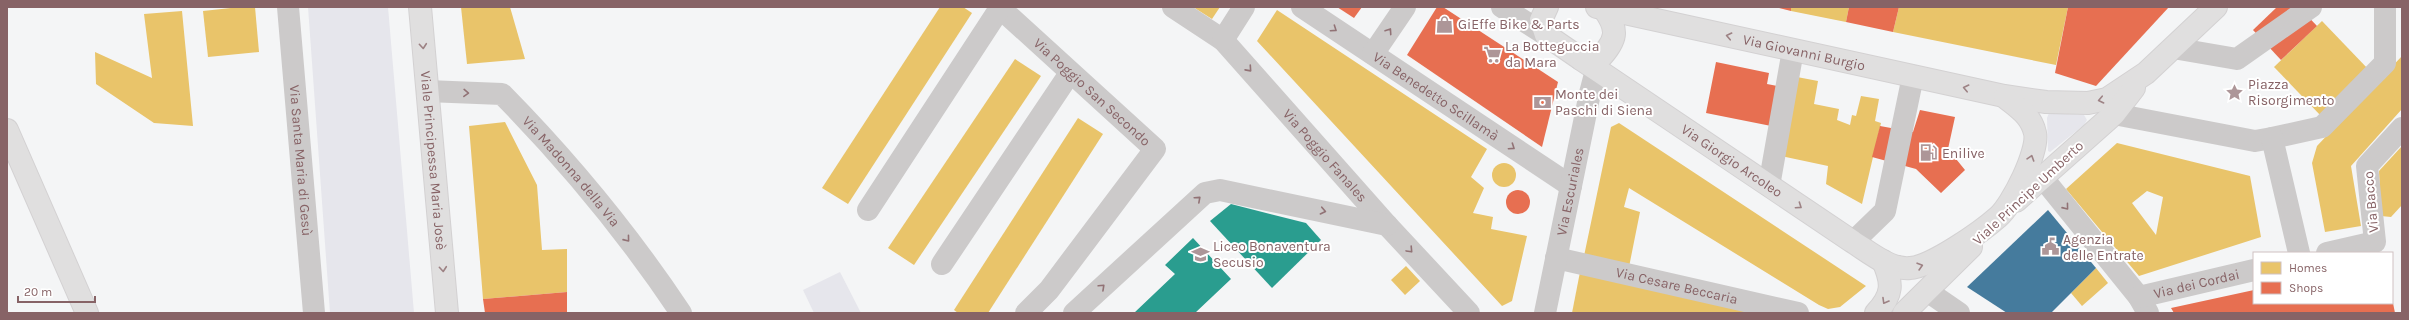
<svg xmlns="http://www.w3.org/2000/svg" width="2409" height="320" font-family="Karla,sans-serif">
<rect width="100%" height="100%" fill="#f4f5f6"/>
<g fill="#e6e6ec">
<path d="M 308,7 L 388,7 L 414,313 L 330,313 Z"/>
<path d="M 2049,113 L 2084,115 L 2087,120 L 2084,125 L 2050,152 L 2048,151 L 2047,118 Z"/>
<path d="M 840,272 L 861,313 L 814,313 L 803,290 Z"/>
</g>
<g fill="#e9c46a" fill-rule="evenodd">
<path d="M 240,7 L 255,7 L 259,52 L 208,57 L 203,11 Z"/>
<path d="M 461,7 L 510,7 L 525,59 L 467,64 Z"/>
<path d="M 940,7 L 963,7 L 972,13 L 848,204 L 822,188 Z"/>
<path d="M 1193,7 L 1220,7 L 1212,19 Z"/>
<path d="M 1791,7 L 1849,7 L 1846,22 L 1791,11 Z"/>
<path d="M 1899,7 L 2068,7 L 2056,65 L 1893,32 Z"/>
<path d="M 1277,10 L 1487,149 L 1471,177 L 1484,188 L 1473,213 L 1493,217 L 1491,229 L 1527,236 L 1512,301 L 1502,306 L 1257,41 Z"/>
<path d="M 182,11 L 193,126 L 154,123 L 96,84 L 95,52 L 152,78 L 144,14 Z"/>
<path d="M 2322,21 L 2369,70 L 2321,116 L 2274,67 Z"/>
<path d="M 2402,56 L 2402,109 L 2351,166 L 2361,226 L 2325,232 L 2312,163 L 2317,146 Z"/>
<path d="M 1015,59 L 1041,76 L 914,265 L 888,248 Z"/>
<path d="M 1797,77 L 1818,81 L 1814,104 L 1839,109 L 1837,120 L 1850,125 L 1852,115 L 1856,116 L 1861,96 L 1879,99 L 1875,121 L 1881,123 L 1862,204 L 1826,184 L 1828,166 L 1781,156 Z"/>
<path d="M 1078,118 L 1103,134 L 988,313 L 958,313 L 954,310 Z"/>
<path d="M 505,122 L 537,185 L 542,250 L 567,249 L 567,292 L 483,299 L 469,126 Z"/>
<path d="M 1619,123 L 1866,286 L 1840,307 L 1828,309 L 1819,305 L 1629,188 L 1624,207 L 1640,212 L 1629,267 L 1584,256 L 1611,127 Z"/>
<path d="M 2117,143 L 2250,176 L 2261,237 L 2139,276 L 2066,189 ZM 2147,191 L 2163,197 L 2156,235 L 2132,203 Z"/>
<path d="M 2402,146 L 2402,205 L 2391,217 L 2381,216 L 2379,171 Z"/>
<circle cx="1504" cy="175" r="12"/>
<path d="M 1406,266 L 1420,281 L 1405,295 L 1391,280 Z"/>
<path d="M 2096,268 L 2108,283 L 2082,306 L 2071,293 Z"/>
<path d="M 1580,272 L 1761,313 L 1572,313 Z"/>
</g>
<g fill="#e76f51">
<path d="M 1337,7 L 1362,7 L 1354,18 Z"/>
<path d="M 1437,7 L 1443,7 L 1558,82 L 1542,147 L 1407,55 Z"/>
<path d="M 1775,7 L 1791,7 L 1791,11 Z"/>
<path d="M 1849,7 L 1899,7 L 1893,32 L 1846,22 Z"/>
<path d="M 2068,7 L 2169,7 L 2096,86 L 2055,73 Z"/>
<path d="M 2277,7 L 2299,7 L 2317,26 L 2281,60 L 2253,30 Z"/>
<path d="M 1716,62 L 1769,73 L 1767,84 L 1794,89 L 1786,129 L 1706,113 Z"/>
<path d="M 1920,110 L 1955,117 L 1948,149 L 1965,170 L 1941,193 L 1916,169 L 1872,157 L 1880,126 L 1913,132 Z"/>
<circle cx="1518" cy="202" r="12"/>
<path d="M 2254,290 L 2254,303 L 2393,303 L 2395,313 L 2174,313 L 2171,308 Z"/>
<path d="M 567,292 L 567,313 L 485,313 L 483,299 Z"/>
</g>
<g fill="#2a9d8f">
<path d="M 1231,204 L 1306,223 L 1321,240 L 1272,288 L 1210,221 Z"/>
<path d="M 1193,238 L 1231,279 L 1195,313 L 1134,313 L 1175,274 L 1165,265 Z"/>
</g>
<path fill="#457b9d" d="M 2048,210 L 2096,268 L 2051,313 L 2007,313 L 1967,287 Z"/>
<g fill="none" stroke-linecap="round" stroke-linejoin="round">
<defs>
<g id="major">
<path id="s9" d="M 420,7 L 447,313"/>
<path d="M 1547,7 L 1541,20 L 1546,35 L 1581,59 L 1599,59 C 1617,40 1619,30 1604,9"/>
<path id="s10" d="M 1597,7 L 2004,96 L 2046,102 L 2088,103 L 2107,99 L 2146,73 L 2216,7"/>
<path id="s11" d="M 1581,59 L 1853,242 C 1869,252 1890,270 1910,268 C 1931,267 1981,232 1998,217 C 2012,205 2039,151 2035,133 C 2031,115 2018,108 2005,97"/>
<path d="M 7,130 L 87,313"/>
<path d="M 2016,201 L 2114,114 L 2134,88"/>
<path d="M 1876,313 C 1893,295 1893,283 1883,261"/>
<path d="M 1904,313 L 1971,247"/>
</g>
</defs>
<use href="#major" stroke="#d3d1d2" stroke-width="24"/>
<g stroke="#cccaca" stroke-width="22">
<path id="s1" d="M 288,7 L 314,313"/>
<path id="s2" d="M 999,7 L 1155,149 L 1049,290 L 1026,313"/>
<path id="s3" d="M 1173,7 L 1223,40 L 1387,225 L 1469,313"/>
<path id="s4" d="M 1302,7 L 1571,186"/>
<path d="M 1502,7 L 1546,35"/>
<path d="M 1223,40 L 1244,7"/>
<path d="M 2173,48 L 2237,59 L 2311,7"/>
<path d="M 1373,54 L 1405,7"/>
<path id="s5" d="M 427,91 L 502,94 C 568,161 629,235 681,313"/>
<path d="M 2114,114 L 2255,141 L 2272,138 L 2322,127 L 2385,63 L 2385,7"/>
<path d="M 2272,138 L 2299,253"/>
<path d="M 2042,177 L 2139,297 L 2148,313"/>
<path d="M 1769,186 L 1793,50"/>
<path d="M 868,210 L 1000,8"/>
<path d="M 1853,242 L 1885,211 L 1913,76"/>
<path d="M 2327,253 L 2375,242 L 2367,166 L 2402,128"/>
<path id="s6" d="M 1556,258 L 1798,313"/>
<path d="M 942,264 L 1070,73"/>
<path d="M 1927,291 L 1959,313"/>
<path id="s7" d="M 2139,297 L 2254,270"/>
<path d="M 1074,313 L 1205,193 L 1220,190 L 1387,225"/>
<path id="s8" d="M 1545,313 L 1590,93 L 1599,59"/>
</g>
<use href="#major" stroke="#e0dfdf" stroke-width="22"/>
</g>
<defs><path id="oneway-chevron" d="M-2-3.5L2.5 0L-2 3.5" fill="none" stroke-width="1.6" stroke-linecap="round" stroke-linejoin="round"/></defs>
<g stroke="#917275">
<use href="#oneway-chevron" transform="translate(1334 29) rotate(34)"/>
<use href="#oneway-chevron" transform="translate(1389 31) rotate(-56)"/>
<use href="#oneway-chevron" transform="translate(1249 69) rotate(48)"/>
<use href="#oneway-chevron" transform="translate(466 93) rotate(2)"/>
<use href="#oneway-chevron" transform="translate(1512 147) rotate(34)"/>
<use href="#oneway-chevron" transform="translate(1198 199) rotate(-42)"/>
<use href="#oneway-chevron" transform="translate(2066 207) rotate(51)"/>
<use href="#oneway-chevron" transform="translate(1323 211) rotate(12)"/>
<use href="#oneway-chevron" transform="translate(627 239) rotate(51)"/>
<use href="#oneway-chevron" transform="translate(1410 250) rotate(47)"/>
<use href="#oneway-chevron" transform="translate(1102 287) rotate(-43)"/>
</g>
<g stroke="#9d8284">
<use href="#oneway-chevron" transform="translate(1729 36) rotate(-168)"/>
<use href="#oneway-chevron" transform="translate(423 46) rotate(85)"/>
<use href="#oneway-chevron" transform="translate(1966 88) rotate(-167)"/>
<use href="#oneway-chevron" transform="translate(2101 100) rotate(168)"/>
<use href="#oneway-chevron" transform="translate(2031 158) rotate(-72)"/>
<use href="#oneway-chevron" transform="translate(1799 206) rotate(34)"/>
<use href="#oneway-chevron" transform="translate(1920 266) rotate(-16)"/>
<use href="#oneway-chevron" transform="translate(443 269) rotate(85)"/>
<use href="#oneway-chevron" transform="translate(1885 301) rotate(120)"/>
</g>
<defs>
<symbol id="shop-bare" viewBox="-9 -9 18 18"><path d="M-5-2.5h2.3a2.7 3.5 0 0 1 5.4 0H5L5.5 6h-11ZM-1.5-2.5h3a1.5 2.3 0 0 0-3 0Z" fill="#ad9698" stroke="#fff" stroke-width="2.5" paint-order="stroke"/></symbol>
<symbol id="supermarket-bare" viewBox="-9 -9 18 18"><path d="M-6-5.5h2.5l.6 2H6L4.5 2H-2.5L-4.4-4H-6ZM-1.5 3.2a1.3 1.3 0 1 0 .1 0ZM3 3.2a1.3 1.3 0 1 0 .1 0Z" fill="#ad9698" stroke="#fff" stroke-width="2.5" paint-order="stroke"/></symbol>
<symbol id="sight-bare" viewBox="-9 -9 18 18"><path d="M0-6L1.8-2.2L6-1.7L2.9 1.2L3.7 5.4L0 3.3L-3.7 5.4L-2.9 1.2L-6-1.7L-1.8-2.2Z" fill="#ad9698" stroke="#fff" stroke-width="2.5" paint-order="stroke"/></symbol>
<symbol id="bank-bare" viewBox="-9 -9 18 18"><path d="M-6-4H6V4H-6ZM0-2.3a2.3 2.3 0 1 0 0 4.6a2.3 2.3 0 1 0 0-4.6Z" fill="#ad9698" stroke="#fff" stroke-width="2.5" paint-order="stroke"/></symbol>
<symbol id="fuel-bare" viewBox="-9 -9 18 18"><path d="M-5.5-6h7V0h2V4h1.3V-2.5L3-4.5l.8-.8L6-3V5H2.5V1h-1V6h-7ZM-4.2-4.7v3.2H.2V-4.7Z" fill="#ad9698" stroke="#fff" stroke-width="2.5" paint-order="stroke"/></symbol>
<symbol id="civic-bare" viewBox="-9 -9 18 18"><path d="M-.6-6.5H3V-4.5H.6V-3L4-1V1h2V6H-6V1h2V-1L-.6-3ZM-1.2 2.5V6h2.4V2.5Z" fill="#ad9698" stroke="#fff" stroke-width="2.5" paint-order="stroke"/></symbol>
<symbol id="school-bare" viewBox="-9 -9 18 18"><path d="M0-5L7-2L0 1L-7-2ZM-4 1L0 2.5L4 1V4Q0 6-4 4Z" fill="#ad9698" stroke="#fff" stroke-width="2.5" paint-order="stroke"/></symbol>
</defs>
<g fill-rule="evenodd">
<use href="#shop-bare" x="1432" y="12" width="25" height="25"/>
<use href="#supermarket-bare" x="1480" y="42" width="25" height="25"/>
<use href="#sight-bare" x="2222" y="80" width="25" height="25"/>
<use href="#bank-bare" x="1530" y="90" width="25" height="25"/>
<use href="#fuel-bare" x="1916" y="140" width="25" height="25"/>
<use href="#civic-bare" x="2038" y="234" width="25" height="25"/>
<use href="#school-bare" x="1188" y="242" width="25" height="25"/>
</g>
<g text-anchor="middle" dominant-baseline="central" stroke-width="4" stroke-linejoin="round" paint-order="stroke">
<g font-size="14" fill="#876366" stroke="#fff" text-anchor="start">
<text x="1458" y="24">GiEffe Bike &amp; Parts</text>
<text x="1505" y="46">La Botteguccia<tspan x="1505" dy="16">da Mara</tspan></text>
<text x="2248" y="84">Piazza<tspan x="2248" dy="16">Risorgimento</tspan></text>
<text x="1555" y="94">Monte dei<tspan x="1555" dy="16">Paschi di Siena</tspan></text>
<text x="1942" y="153">Enilive</text>
<text x="2063" y="239">Agenzia<tspan x="2063" dy="16">delle Entrate</tspan></text>
<text x="1213" y="246">Liceo Bonaventura<tspan x="1213" dy="16">Secusio</tspan></text>
</g>
<g font-size="14" fill="#876366" stroke="#fff">
<text stroke="none"><textPath href="#s10" startOffset="212">Via Giovanni Burgio</textPath></text>
<text stroke="none"><textPath href="#s2" startOffset="126">Via Poggio San Secondo</textPath></text>
<text stroke="none"><textPath href="#s4" startOffset="161">Via Benedetto Scillamà</textPath></text>
<text stroke="none"><textPath href="#s3" startOffset="214">Via Poggio Fanales</textPath></text>
<text stroke="none"><textPath href="#s1" startOffset="154">Via Santa Maria di Gesù</textPath></text>
<text stroke="none"><textPath href="#s9" startOffset="154">Viale Principessa Maria Josè</textPath></text>
<text stroke="none"><textPath href="#s11" startOffset="182">Via Giorgio Arcoleo</textPath></text>
<text stroke="none"><textPath href="#s5" startOffset="179">Via Madonna della Via</textPath></text>
<text stroke="none"><textPath href="#s8" startOffset="124">Via Escuriales</textPath></text>
<text transform="translate(2028 193) rotate(-43)">Viale Principe Umberto</text>
<text transform="translate(2371 202) rotate(-95)">Via Bacco</text>
<text stroke="none"><textPath href="#s7" startOffset="59">Via dei Cordai</textPath></text>
<text stroke="none"><textPath href="#s6" startOffset="124">Via Cesare Beccaria</textPath></text>
</g>
</g>
<rect width="2409" height="320" fill="none" stroke="#876366" stroke-width="16"/>
<rect x="2253" y="252" width="140" height="52" fill="#ffffff" stroke="#cfc1c2"/>
<rect x="2261" y="262" width="20" height="12" fill="#e9c46a" stroke="#cfc1c2"/>
<text x="2289" y="272" font-size="12" fill="#876366">Homes</text>
<rect x="2261" y="282" width="20" height="12" fill="#e76f51" stroke="#cfc1c2"/>
<text x="2289" y="292" font-size="12" fill="#876366">Shops</text>
<path d="M18 296v6h77v-6" fill="none" stroke="#876366" stroke-width="2"/>
<text x="24" y="296" font-size="12" fill="#876366" stroke="#ffffff" stroke-width="3" paint-order="stroke">20 m</text>
</svg>
